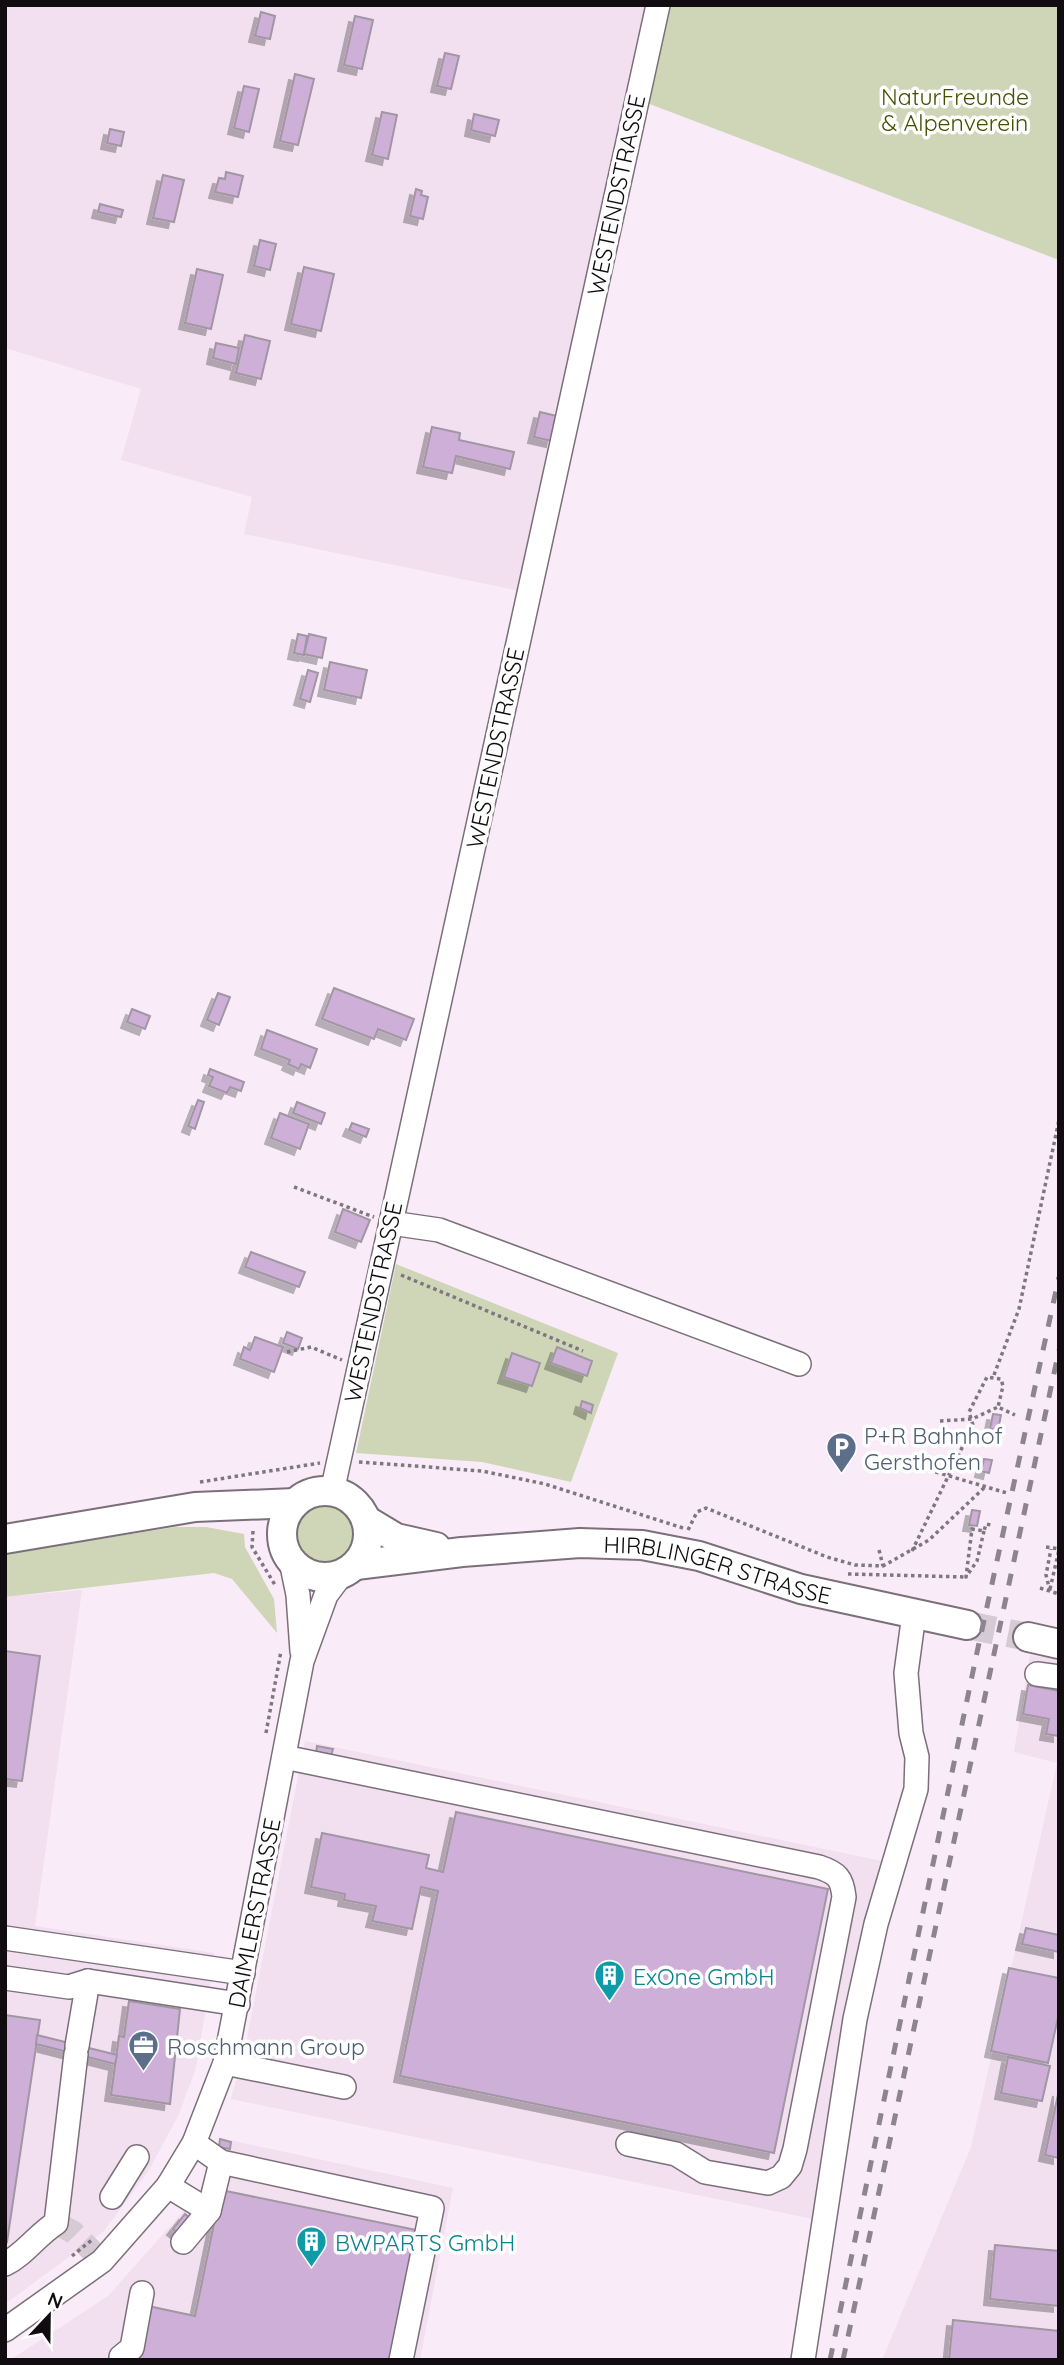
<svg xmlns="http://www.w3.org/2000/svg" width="1064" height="2365" font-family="Quicksand,sans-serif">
<defs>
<filter id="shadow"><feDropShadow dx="-6" dy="6" stdDeviation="0" flood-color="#0004"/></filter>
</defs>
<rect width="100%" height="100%" fill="#f9ecf8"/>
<g fill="#f2dff0">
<path d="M 5,5 L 654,5 L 524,592 L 244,534 L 252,497 L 121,460 L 141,389 L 5,348 Z"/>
<path d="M 82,1590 L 35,1926 L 214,1953 L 211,1979 L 196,2068 L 179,2114 L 149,2170 L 104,2231 L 5,2304 L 5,1597 Z"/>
<path d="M 1030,1655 L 1059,1660 L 1059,2360 L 882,2360 L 971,2147 L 1057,1763 L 1014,1752 Z"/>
<path d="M 305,1741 L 887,1862 L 818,2220 L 231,2099 L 246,2043 Z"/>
<path d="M 220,2138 L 453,2188 L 420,2360 L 10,2360 L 108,2296 L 197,2196 Z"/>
</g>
<g fill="#ced6b7">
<path d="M 669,5 L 1059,5 L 1059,260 L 647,103 Z"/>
<path d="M 396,1264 L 618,1353 L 571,1482 L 482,1462 L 356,1453 Z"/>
<circle cx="325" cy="1534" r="33"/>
<path d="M 175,1527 L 206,1527 L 244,1534 L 245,1547 L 274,1599 L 277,1633 L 232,1579 L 214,1573 L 5,1597 L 5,1554 Z"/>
</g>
<g fill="#ceafd8" stroke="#a097a3" stroke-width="2" filter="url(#shadow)">
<path d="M 261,12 L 275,16 L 270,39 L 255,36 Z"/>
<path d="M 355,16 L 373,20 L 362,69 L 344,65 Z"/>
<path d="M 445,53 L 459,56 L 451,89 L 437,86 Z"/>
<path d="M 295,74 L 314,79 L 298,145 L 280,141 Z"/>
<path d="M 244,86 L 259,89 L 249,132 L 234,128 Z"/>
<path d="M 382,112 L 397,115 L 388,159 L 372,155 Z"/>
<path d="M 474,114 L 499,120 L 495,136 L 471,130 Z"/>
<path d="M 110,129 L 124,132 L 121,146 L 107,143 Z"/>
<path d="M 226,172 L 243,176 L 238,197 L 215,192 L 219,178 L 225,179 Z"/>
<path d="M 163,175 L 184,180 L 174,222 L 153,218 Z"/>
<path d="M 416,189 L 422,191 L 421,195 L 428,197 L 423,219 L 410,216 Z"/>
<path d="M 100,204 L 123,210 L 121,217 L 98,212 Z"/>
<path d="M 260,240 L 276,244 L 270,270 L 254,266 Z"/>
<path d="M 304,267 L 334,274 L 321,331 L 291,324 Z"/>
<path d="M 197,269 L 223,275 L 211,329 L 185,323 Z"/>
<path d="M 245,335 L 270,341 L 261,379 L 236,373 Z"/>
<path d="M 216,343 L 239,348 L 236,364 L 213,358 Z"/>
<path d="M 540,412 L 557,416 L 552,441 L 534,437 Z"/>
<path d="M 432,427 L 460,433 L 459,440 L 514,452 L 510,469 L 456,456 L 452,473 L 423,467 Z"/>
<path d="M 298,634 L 307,636 L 304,655 L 294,653 Z"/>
<path d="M 309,634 L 326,638 L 322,658 L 304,654 Z"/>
<path d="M 330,662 L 367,670 L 361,698 L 324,690 Z"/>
<path d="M 308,670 L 318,673 L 310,702 L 300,699 Z"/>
<path d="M 334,988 L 414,1019 L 406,1040 L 378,1029 L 374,1039 L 322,1019 Z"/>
<path d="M 218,993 L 230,997 L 219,1025 L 207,1020 Z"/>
<path d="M 132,1009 L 150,1016 L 145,1029 L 127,1022 Z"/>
<path d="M 267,1030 L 317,1049 L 310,1068 L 301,1064 L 299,1069 L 288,1064 L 290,1060 L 261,1049 Z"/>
<path d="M 210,1069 L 244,1082 L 241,1091 L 230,1087 L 227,1093 L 209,1086 L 213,1077 L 208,1075 Z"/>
<path d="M 198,1100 L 204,1102 L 195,1129 L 188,1126 Z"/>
<path d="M 297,1102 L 325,1113 L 321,1124 L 293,1113 Z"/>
<path d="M 280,1113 L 309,1124 L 300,1149 L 271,1138 Z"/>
<path d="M 352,1123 L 369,1129 L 366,1137 L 349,1130 Z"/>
<path d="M 343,1209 L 370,1220 L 361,1242 L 335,1232 Z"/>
<path d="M 251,1252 L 305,1272 L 299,1287 L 245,1267 Z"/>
<path d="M 287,1332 L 302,1338 L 298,1349 L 283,1343 Z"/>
<path d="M 255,1337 L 283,1347 L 274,1372 L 240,1359 L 244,1347 L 250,1350 Z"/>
<path d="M 557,1347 L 592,1361 L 587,1376 L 551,1363 Z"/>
<path d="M 512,1353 L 540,1363 L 532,1386 L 504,1377 Z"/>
<path d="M 582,1401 L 593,1405 L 591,1413 L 580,1408 Z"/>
<path d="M 993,1414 L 1001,1415 L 998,1430 L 990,1429 Z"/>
<path d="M 984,1459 L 992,1460 L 989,1473 L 981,1471 Z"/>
<path d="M 972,1510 L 980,1511 L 977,1526 L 969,1525 Z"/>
<path d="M 5,1651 L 40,1656 L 22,1781 L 5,1779 Z"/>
<path d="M 1028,1685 L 1059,1691 L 1059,1736 L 1046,1734 L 1049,1719 L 1023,1714 Z"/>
<path d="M 317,1746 L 333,1749 L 331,1756 L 316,1753 Z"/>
<path d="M 456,1812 L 828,1889 L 774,2153 L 400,2076 L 438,1891 L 421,1887 L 412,1929 L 372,1921 L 376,1906 L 344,1900 L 345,1894 L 311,1887 L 322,1833 L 429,1855 L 426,1868 L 443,1872 Z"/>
<path d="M 1026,1928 L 1059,1935 L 1059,1952 L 1022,1944 Z"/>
<path d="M 1009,1968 L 1059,1978 L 1059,2013 L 1048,2063 L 991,2051 Z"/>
<path d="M 129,2001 L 180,2009 L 170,2104 L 111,2095 L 119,2036 L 124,2037 Z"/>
<path d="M 5,2015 L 40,2020 L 7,2242 L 5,2241 Z"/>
<path d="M 37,2035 L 117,2055 L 115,2064 L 36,2044 Z"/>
<path d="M 1008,2057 L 1050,2066 L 1042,2101 L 1001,2093 Z"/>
<path d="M 1059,2090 L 1059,2158 L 1045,2155 Z"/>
<path d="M 220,2139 L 231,2142 L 230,2149 L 219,2147 Z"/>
<path d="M 221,2190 L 426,2232 L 400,2360 L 137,2360 L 148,2306 L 195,2316 Z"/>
<path d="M 185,2214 L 194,2221 L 182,2236 L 173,2229 Z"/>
<path d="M 995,2245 L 1059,2251 L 1059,2306 L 990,2299 Z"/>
<path d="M 953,2320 L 1059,2331 L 1059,2360 L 949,2360 Z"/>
</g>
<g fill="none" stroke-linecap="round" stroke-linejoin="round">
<path stroke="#d6cad5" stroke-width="23" stroke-dasharray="23 11" stroke-linecap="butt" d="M 56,2223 L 73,2232 L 102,2261"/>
<path stroke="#d6cad5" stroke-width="28" stroke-dasharray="28 14" stroke-linecap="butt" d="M 967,1625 L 1028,1637"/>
<defs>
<g id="minor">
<path d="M 391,1223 L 439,1230 L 799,1364"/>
<path d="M 332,1492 L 658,5"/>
<path d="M 291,1561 L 298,1595 L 302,1651"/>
<path d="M 1037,1674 L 1059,1677"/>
<path d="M 284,1757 L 819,1867 C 837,1873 842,1878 844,1897 L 795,2149 L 790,2166 L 781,2177 L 768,2183 L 705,2172 L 676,2154 L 628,2144"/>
<path d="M 5,1938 L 243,1973"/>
<path d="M 5,1978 L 69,1987 L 88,1981 L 238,2004"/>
<path d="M 77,2046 L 88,1981"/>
<path d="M 225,2063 L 344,2087"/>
<path d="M 194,2143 L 221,2162 L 432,2208 L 401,2360"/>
<path d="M 168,2186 L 209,2211"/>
<path d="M 112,2197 L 137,2157"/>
<path d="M 183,2242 L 209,2211 L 221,2162"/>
<path d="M 5,2264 C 24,2255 37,2235 56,2223 L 76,2054"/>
<path d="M 5,2330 L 102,2261 L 168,2186 L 194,2143 L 225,2063 L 302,1661 L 326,1595 L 341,1575"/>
<path d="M 121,2357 L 132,2348 L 142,2293"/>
<path d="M 803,2360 L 855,2019 L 876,1924 L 916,1789 L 917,1757 L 911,1733 L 906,1673 L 914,1614"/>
</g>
<g id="major">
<circle cx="325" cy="1534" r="43"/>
<path d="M 366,1520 L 396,1538 L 436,1547"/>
<path d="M 5,1539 L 195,1507 L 295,1503"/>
<path id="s1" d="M 356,1565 L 462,1552 L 580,1543 L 642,1545 L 699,1556 L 801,1589 L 967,1625"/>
<path d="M 1028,1637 L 1059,1644"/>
</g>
</defs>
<use href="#minor" stroke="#7b707a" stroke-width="26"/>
<use href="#major" stroke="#7b707a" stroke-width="32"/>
<g stroke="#7f777f" stroke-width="3.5" stroke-dasharray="3.5 3.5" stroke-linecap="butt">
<path d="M 294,1187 L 374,1217"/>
<path d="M 401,1275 L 583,1351"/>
<path d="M 287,1352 L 311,1347 L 342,1360"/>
<path d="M 994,1375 L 1019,1309 L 1059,1120"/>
<path d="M 940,1421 L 972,1419 L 998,1407"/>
<path d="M 359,1462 L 482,1471 L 545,1484 L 683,1528"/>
<path d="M 922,1468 L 1007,1493"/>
<path d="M 200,1482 L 320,1463"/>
<path d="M 688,1530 L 697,1512 L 706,1508 L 827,1557 L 855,1565 L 883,1566 L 929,1540 L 986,1486"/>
<path d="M 253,1531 L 252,1547 L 275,1585"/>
<path d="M 984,1531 L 977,1561 L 966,1577 L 972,1529 L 984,1531 L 986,1524 L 991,1525"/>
<path d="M 1046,1547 L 1059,1549"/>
<path d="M 879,1550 L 883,1566"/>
<path d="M 912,1551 L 973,1425 L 969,1412 L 987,1377 L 1001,1379 L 1003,1386 L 998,1407 L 1015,1415"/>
<path d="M 848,1574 L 966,1577"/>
<path d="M 1040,1588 L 1059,1594"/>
<path d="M 1050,1589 L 1059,1550"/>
<path d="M 1050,1591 L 1046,1575 L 1051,1549"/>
<path d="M 266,1733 L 281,1651"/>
<path d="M 72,2256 L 93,2239"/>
</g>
<use href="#minor" stroke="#fff" stroke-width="23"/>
<use href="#major" stroke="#fff" stroke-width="28"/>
<g stroke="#8d858d" stroke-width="5" stroke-dasharray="12 12" stroke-linecap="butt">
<path d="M 830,2360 L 976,1657 L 1059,1277"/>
<path d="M 843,2360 L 1059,1350"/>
</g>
</g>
<defs>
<symbol id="parking-pin" viewBox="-11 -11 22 30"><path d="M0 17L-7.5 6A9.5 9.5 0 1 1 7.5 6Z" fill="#5c6f8a" stroke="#fefefe"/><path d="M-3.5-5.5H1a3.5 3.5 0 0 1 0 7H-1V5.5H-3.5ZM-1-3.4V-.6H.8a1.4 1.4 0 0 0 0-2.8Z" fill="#fff"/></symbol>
<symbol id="building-pin" viewBox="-11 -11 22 30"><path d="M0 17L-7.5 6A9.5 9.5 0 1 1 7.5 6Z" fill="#0f9aa8" stroke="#fefefe"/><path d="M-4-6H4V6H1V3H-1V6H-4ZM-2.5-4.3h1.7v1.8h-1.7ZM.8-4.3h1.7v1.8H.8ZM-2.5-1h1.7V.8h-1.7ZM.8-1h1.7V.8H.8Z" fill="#fff"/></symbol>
<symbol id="office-pin" viewBox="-11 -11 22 30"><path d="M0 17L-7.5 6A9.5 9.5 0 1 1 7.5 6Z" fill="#5c6f8a" stroke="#fefefe"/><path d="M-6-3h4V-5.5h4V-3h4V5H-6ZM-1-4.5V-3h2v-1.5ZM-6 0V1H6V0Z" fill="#fff"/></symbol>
</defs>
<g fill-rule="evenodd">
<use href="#parking-pin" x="824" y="1430" width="35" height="47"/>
<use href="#building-pin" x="592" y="1958" width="35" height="47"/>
<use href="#office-pin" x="126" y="2028" width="35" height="47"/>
<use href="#building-pin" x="294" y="2224" width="35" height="47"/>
</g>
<g text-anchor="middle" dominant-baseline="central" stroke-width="7" stroke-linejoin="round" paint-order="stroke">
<g font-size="23" fill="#435000" stroke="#fefefe">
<text x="955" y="96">NaturFreunde<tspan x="955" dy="26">&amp; Alpenverein</tspan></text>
</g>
<g font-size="23" fill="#100c10" stroke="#fefefe">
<text transform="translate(616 195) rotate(-78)">WESTENDSTRASSE</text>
<text transform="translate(495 748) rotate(-78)">WESTENDSTRASSE</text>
<text transform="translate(373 1302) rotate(-78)">WESTENDSTRASSE</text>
<text stroke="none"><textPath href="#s1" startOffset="366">HIRBLINGER STRASSE</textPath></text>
<text transform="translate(254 1913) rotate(-79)">DAIMLERSTRASSE</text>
</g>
<g font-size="23" fill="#4e5e75" stroke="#fefefe" text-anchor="start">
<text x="864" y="1435">P+R Bahnhof<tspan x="864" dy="26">Gersthofen</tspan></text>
<text x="167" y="2046">Roschmann Group</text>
</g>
<g font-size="23" fill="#0d838f" stroke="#fefefe" text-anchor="start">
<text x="633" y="1976">ExOne GmbH</text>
<text x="335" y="2242">BWPARTS GmbH</text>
</g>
</g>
<rect width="1064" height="2365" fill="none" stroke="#100c10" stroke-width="14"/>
<g transform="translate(49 2316) rotate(22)" stroke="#fefefe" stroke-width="5" paint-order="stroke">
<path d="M0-5L12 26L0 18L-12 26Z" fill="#100c10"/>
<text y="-10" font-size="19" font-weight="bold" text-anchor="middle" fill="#100c10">N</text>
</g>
</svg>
